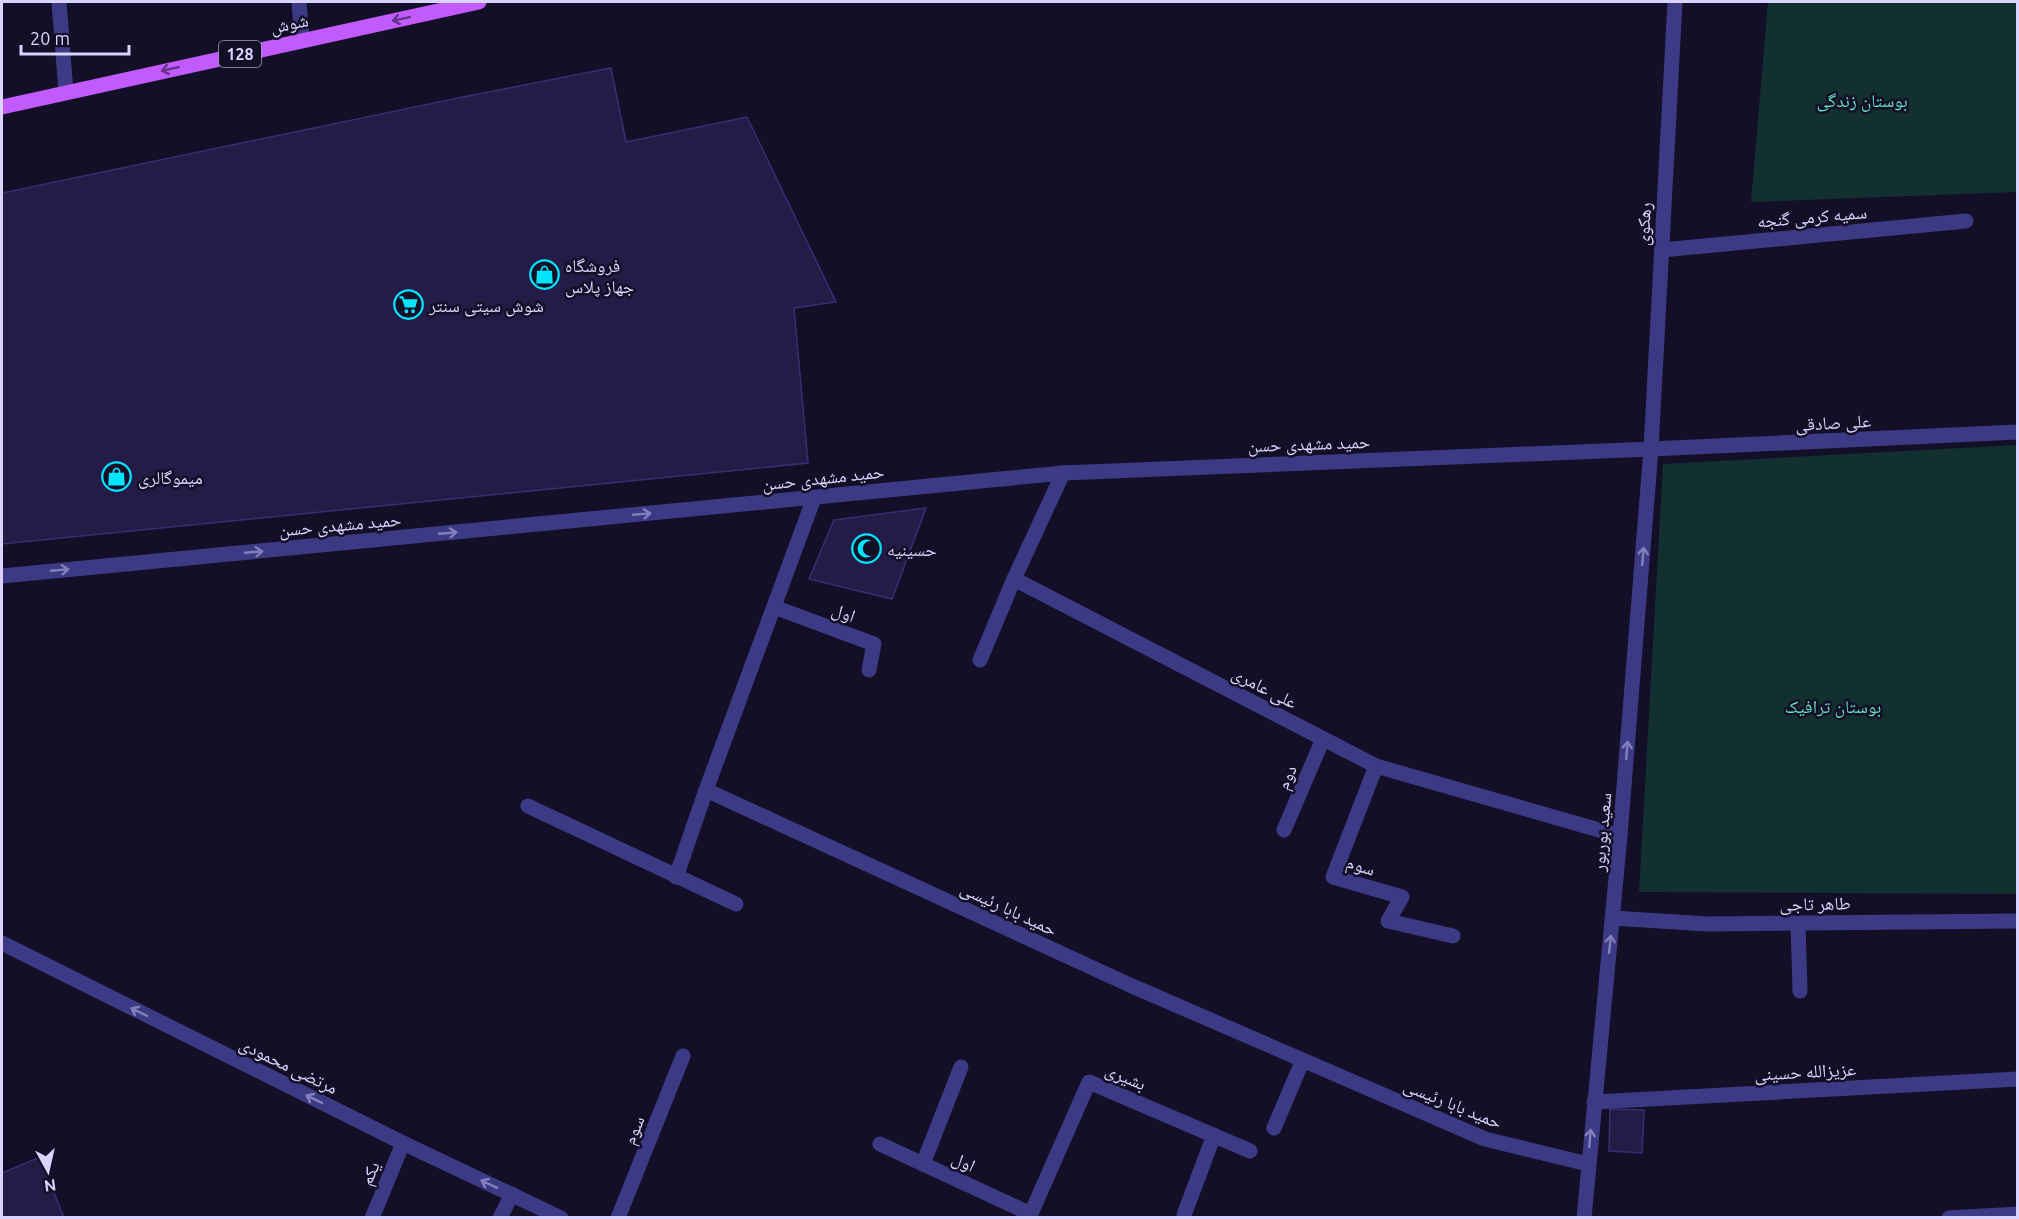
<svg xmlns="http://www.w3.org/2000/svg" width="2019" height="1219" font-family="Ubuntu,'Noto Naskh Arabic',sans-serif">
<rect width="100%" height="100%" fill="#130f26"/>
<g fill="#12302f">
<path d="M 1768,2 L 2017,2 L 2017,192 L 1751,202 Z"/>
<path d="M 2017,445 L 2017,894 L 1639,892 L 1663,464 Z"/>
</g>
<g fill="#241b47" stroke="#3b2d73" stroke-width="1.5">
<path d="M 611,68 L 626,142 L 747,117 L 836,302 L 794,308 L 808,463 L 2,544 L 2,193 L 463,97 Z"/>
<path d="M 926,508 L 892,599 L 809,579 L 834,520 Z"/>
<path d="M 1610,1109 L 1644,1110 L 1642,1153 L 1609,1151 Z"/>
<path d="M 40,1157 L 64,1218 L 2,1218 L 2,1173 Z"/>
</g>
<g fill="none" stroke-linecap="round" stroke-linejoin="round">
<g stroke="#3d3a85" stroke-width="15">
<path d="M 59,2 L 66,92"/>
<path d="M 299,2 L 302,40"/>
<path d="M 1662,250 L 1966,221"/>
<path d="M 1063,473 L 1014,579 L 1376,766 L 1620,836"/>
<path d="M 814,498 L 706,790 L 1132,986 L 1485,1139 L 1588,1164"/>
<path d="M 2,576 L 1063,473 L 1651,449 L 2018,432"/>
<path d="M 774,607 L 874,644 L 869,670"/>
<path d="M 980,660 L 1014,579"/>
<path d="M 1376,766 L 1333,877 L 1402,897 L 1388,921 L 1453,936"/>
<path d="M 528,806 L 736,904"/>
<path d="M 1284,830 L 1323,739"/>
<path d="M 676,877 L 706,790"/>
<path d="M 1613,918 L 1707,924 L 2018,921"/>
<path d="M 1798,923 L 1800,991"/>
<path d="M 2,943 L 403,1143 L 561,1218"/>
<path d="M 1594,1102 L 2018,1079"/>
<path d="M 1274,1128 L 1302,1062"/>
<path d="M 880,1144 L 1031,1214"/>
<path d="M 923,1164 L 961,1067"/>
<path d="M 1184,1215 L 1214,1135"/>
<path d="M 372,1218 L 403,1143"/>
<path d="M 500,1218 L 512,1194"/>
<path d="M 618,1218 L 683,1056"/>
<path d="M 1029,1218 L 1089,1082 L 1250,1151"/>
<path d="M 1584,1218 L 1620,836 L 1651,449 L 1675,2"/>
<path d="M 1949,1218 L 2018,1214"/>
</g>
<path stroke="#c25bff" stroke-width="15" d="M 2,107 L 479,2"/>
</g>
<defs><path id="oneway-shaft" d="M-6 0H5M1.5-3L5.5 0L1.5 3" fill="none" stroke-width="1.6" stroke-linecap="round" stroke-linejoin="round" transform="scale(1.5)"/></defs>
<g stroke="#623188">
<use href="#oneway-shaft" transform="translate(401 19) rotate(168)"/>
<use href="#oneway-shaft" transform="translate(170 69) rotate(168)"/>
</g>
<g stroke="#837fbc">
<use href="#oneway-shaft" transform="translate(642 514) rotate(-5)"/>
<use href="#oneway-shaft" transform="translate(448 533) rotate(-5)"/>
<use href="#oneway-shaft" transform="translate(254 552) rotate(-5)"/>
<use href="#oneway-shaft" transform="translate(1643 556) rotate(-85)"/>
<use href="#oneway-shaft" transform="translate(60 570) rotate(-5)"/>
<use href="#oneway-shaft" transform="translate(1627 750) rotate(-85)"/>
<use href="#oneway-shaft" transform="translate(1610 944) rotate(-84)"/>
<use href="#oneway-shaft" transform="translate(139 1012) rotate(-154)"/>
<use href="#oneway-shaft" transform="translate(314 1099) rotate(-154)"/>
<use href="#oneway-shaft" transform="translate(1590 1138) rotate(-85)"/>
<use href="#oneway-shaft" transform="translate(489 1184) rotate(-155)"/>
</g>
<defs>
<symbol id="shop-ring" viewBox="-11 -11 22 22"><circle r="9.5" fill="#130f26" stroke="#00e5ff" stroke-width="1.5"/><path d="M-5-2.5h2.3a2.7 3.5 0 0 1 5.4 0H5L5.5 6h-11ZM-1.5-2.5h3a1.5 2.3 0 0 0-3 0Z" fill="#00e5ff"/></symbol>
<symbol id="supermarket-ring" viewBox="-11 -11 22 22"><circle r="9.5" fill="#130f26" stroke="#00e5ff" stroke-width="1.5"/><path d="M-6-5.5h2.5l.6 2H6L4.5 2H-2.5L-4.4-4H-6ZM-1.5 3.2a1.3 1.3 0 1 0 .1 0ZM3 3.2a1.3 1.3 0 1 0 .1 0Z" fill="#00e5ff"/></symbol>
<symbol id="mosque-ring" viewBox="-11 -11 22 22"><circle r="9.5" fill="#130f26" stroke="#00e5ff" stroke-width="1.5"/><path d="M3.5-4.9A6 6 0 1 0 3.5 4.9A5 5 0 1 1 3.5-4.9Z" fill="#00e5ff"/></symbol>
</defs>
<g fill-rule="evenodd">
<use href="#shop-ring" x="528" y="258" width="33" height="33"/>
<use href="#supermarket-ring" x="392" y="288" width="33" height="33"/>
<use href="#shop-ring" x="100" y="460" width="33" height="33"/>
<use href="#mosque-ring" x="850" y="532" width="33" height="33"/>
</g>
<g text-anchor="middle" dominant-baseline="central" stroke-width="5" stroke-linejoin="round" paint-order="stroke">
<rect fill="#130f26" stroke="#9e99be" stroke-width="1.5" x="219" y="41" width="42" height="26" rx="4.5"/>
<g font-size="16" font-weight="bold" fill="#d9d4ff">
<text x="240" y="54">128</text>
</g>
<g font-size="18" fill="#d9d4ff" stroke="#130f26">
<text transform="translate(289 23) rotate(-12)">شوش</text>
<text transform="translate(1812 216) rotate(-5)">سمیه کرمی گنجه</text>
<text transform="translate(1643 224) rotate(-87)">رهکوی</text>
<text transform="translate(1833 422) rotate(-3)">علی صادقی</text>
<text transform="translate(1309 443) rotate(-2)">حمید مشهدی حسن</text>
<text transform="translate(823 477) rotate(-6)">حمید مشهدی حسن</text>
<text transform="translate(340 524) rotate(-5)">حمید مشهدی حسن</text>
<text transform="translate(844 612) rotate(20)">اول</text>
<text transform="translate(1265 687) rotate(27)">علی عامری</text>
<text transform="translate(1286 777) rotate(-67)">دوم</text>
<text transform="translate(1601 832) rotate(-85)">سعید بوربور</text>
<text transform="translate(1361 865) rotate(17)">سوم</text>
<text transform="translate(1815 903) rotate(-1)">طاهر تاجی</text>
<text transform="translate(1009 908) rotate(25)">حمید بابا رئیسی</text>
<text transform="translate(289 1065) rotate(26)">مرتضی محمودی</text>
<text transform="translate(1805 1071) rotate(-3)">عزیزالله حسینی</text>
<text transform="translate(1126 1076) rotate(23)">بشیری</text>
<text transform="translate(1453 1103) rotate(22)">حمید بابا رئیسی</text>
<text transform="translate(633 1130) rotate(-68)">سوم</text>
<text transform="translate(964 1161) rotate(25)">اول</text>
<text transform="translate(369 1173) rotate(-67)">یکم</text>
</g>
<g font-size="18" fill="#5fe0c0" stroke="#130f26">
<text x="1862" y="100">بوستان زندگی</text>
<text x="1833" y="706">بوستان ترافیک</text>
</g>
<g font-size="18" fill="#d9d4ff" stroke="#130f26" text-anchor="start">
<text x="565" y="265">فروشگاه<tspan x="565" dy="21">جهاز پلاس</tspan></text>
<text x="429" y="305">شوش سیتی سنتر</text>
<text x="138" y="477">میموگالری</text>
<text x="887" y="549">حسینیه</text>
</g>
</g>
<rect width="2019" height="1219" fill="none" stroke="#d9d4ff" stroke-width="6"/>
<g transform="translate(48 1171) rotate(172)" stroke="#130f26" stroke-width="4.5" paint-order="stroke">
<path d="M0-4.5L10 22L0 15L-10 22Z" fill="#d9d4ff"/>
<text y="-9" font-size="16" font-weight="bold" text-anchor="middle" fill="#d9d4ff">N</text>
</g>
<path d="M21 45v9h108v-9" fill="none" stroke="#d9d4ff" stroke-width="3"/>
<text x="30" y="45" font-size="18" fill="#d9d4ff" stroke="#130f26" stroke-width="4.5" paint-order="stroke">20 m</text>
</svg>
